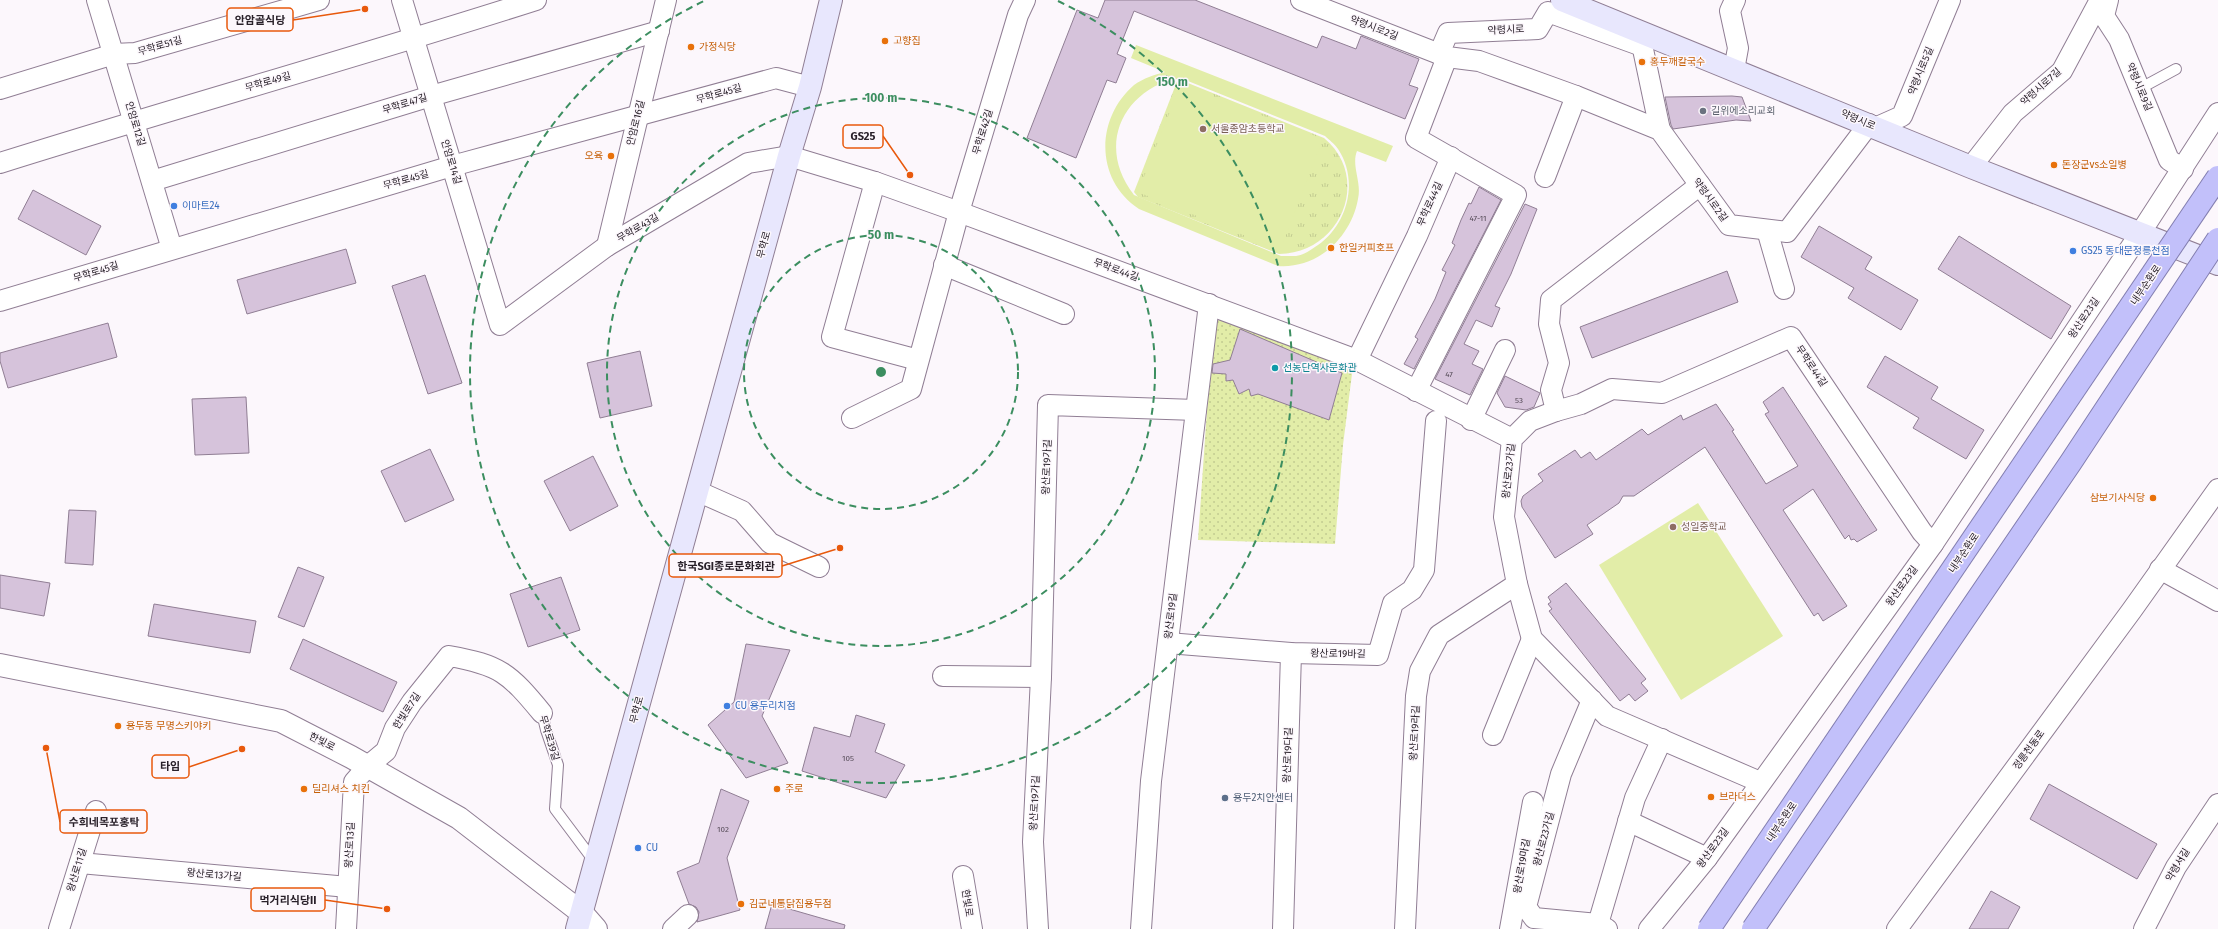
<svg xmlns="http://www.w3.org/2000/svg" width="2218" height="929" font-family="'Fira Sans','Noto Sans KR',sans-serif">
<defs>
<pattern id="grass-tufts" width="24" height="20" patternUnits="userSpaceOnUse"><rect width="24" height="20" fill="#e2eda8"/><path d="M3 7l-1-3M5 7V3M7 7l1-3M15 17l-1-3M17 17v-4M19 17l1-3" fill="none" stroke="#c2cb91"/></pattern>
<pattern id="park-dots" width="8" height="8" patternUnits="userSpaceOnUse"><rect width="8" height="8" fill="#e2eda8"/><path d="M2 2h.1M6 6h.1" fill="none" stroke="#c2cb91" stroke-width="1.8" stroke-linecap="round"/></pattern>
</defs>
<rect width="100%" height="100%" fill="#fcf7fc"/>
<path fill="url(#grass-tufts)" d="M 1178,79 L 1324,138 C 1372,178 1341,253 1279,254 L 1138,197 L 1134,192 Z"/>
<path fill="url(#park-dots)" d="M 1217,315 L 1353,366 L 1343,445 L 1335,544 L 1198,540 L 1209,381 Z"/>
<g fill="#e2eda8" fill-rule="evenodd">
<path d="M 1136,45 L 1393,146 L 1386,162 L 1357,151 C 1351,166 1362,182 1358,199 C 1351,238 1317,269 1278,266 L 1139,209 C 1095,180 1095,119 1134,85 C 1144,78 1154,75 1165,72 L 1131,58 ZM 1173,79 L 1183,79 L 1325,136 C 1329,140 1335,144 1338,149 C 1359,180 1348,224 1318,245 C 1312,249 1304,255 1296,256 C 1291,256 1286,256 1281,256 L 1134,195 C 1098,149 1119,95 1173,79 Z"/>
<path d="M 1181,84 L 1323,139 L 1280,250 L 1138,192 Z"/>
<path d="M 1698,503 L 1783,636 L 1681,700 L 1599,565 Z"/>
</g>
<path fill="#fcf7fc" d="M 2218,161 L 2218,288 L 2209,302 L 1781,929 L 1700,929 Z"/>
<g fill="#d6c3db" stroke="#907e94">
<path d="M 1105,0 L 1195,0 L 1317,48 L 1322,36 L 1356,49 L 1361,36 L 1419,59 L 1409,85 L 1418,88 L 1405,119 L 1134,11 L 1117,54 L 1126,58 L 1116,83 L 1107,80 L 1076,158 L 1027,138 L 1077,10 L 1098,18 Z"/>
<path d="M 1732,96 L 1742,97 L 1751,121 L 1736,120 L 1673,129 L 1671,125 L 1665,97 Z"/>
<path d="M 1479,187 L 1501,200 L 1414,369 L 1404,364 L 1418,339 L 1415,337 L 1435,299 L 1446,272 L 1442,270 L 1455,245 L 1452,243 L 1461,220 L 1469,203 L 1471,204 Z"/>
<path d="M 33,190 L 101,226 L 86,255 L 18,219 Z"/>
<path d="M 1525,204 L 1537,209 L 1511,274 L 1495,306 L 1500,308 L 1492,327 L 1476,320 L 1464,344 L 1479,351 L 1472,364 L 1483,369 L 1470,395 L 1435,379 Z"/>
<path d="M 1819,226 L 1872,257 L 1865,269 L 1918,300 L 1901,330 L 1848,298 L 1854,288 L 1801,257 Z"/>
<path d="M 1959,236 L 2071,306 L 2051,339 L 1938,269 Z"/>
<path d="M 346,249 L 356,283 L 247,314 L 237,280 Z"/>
<path d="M 1727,271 L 1738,302 L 1592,358 L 1580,327 Z"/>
<path d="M 425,275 L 462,383 L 428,394 L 392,286 Z"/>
<path d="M 108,323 L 117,357 L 8,388 L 0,361 L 0,353 Z"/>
<path d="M 1240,329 L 1342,373 L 1329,420 L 1258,394 L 1251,396 L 1249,389 L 1239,394 L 1233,380 L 1226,381 L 1226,374 L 1212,373 L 1213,364 L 1230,360 Z"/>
<path d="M 640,351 L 652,406 L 600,418 L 587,363 Z"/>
<path d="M 1885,356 L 1938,387 L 1931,399 L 1984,430 L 1966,459 L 1913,428 L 1919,418 L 1867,387 Z"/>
<path d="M 1505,376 L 1540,393 L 1534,407 L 1526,410 L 1505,407 L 1497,393 Z"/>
<path d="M 1783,387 L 1877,530 L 1857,542 L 1854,539 L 1851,540 L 1849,535 L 1845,539 L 1813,489 L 1783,510 L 1847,606 L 1823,621 L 1818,613 L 1814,616 L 1705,447 L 1634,496 L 1623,496 L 1619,503 L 1587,525 L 1593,534 L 1555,558 L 1522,507 L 1521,501 L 1523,496 L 1543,481 L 1538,474 L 1575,450 L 1581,458 L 1590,452 L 1596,460 L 1642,429 L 1648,435 L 1681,415 L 1683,420 L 1716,404 L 1734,430 L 1732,431 L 1766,484 L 1798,466 L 1765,414 L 1769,412 L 1763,402 Z"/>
<path d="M 246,397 L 249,453 L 195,455 L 192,399 Z"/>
<path d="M 430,449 L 454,500 L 405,522 L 381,471 Z"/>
<path d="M 593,456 L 618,506 L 570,531 L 544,481 Z"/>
<path d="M 69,510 L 96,511 L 93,565 L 65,563 Z"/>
<path d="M 298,567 L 324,577 L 304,627 L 278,617 Z"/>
<path d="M 0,575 L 50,583 L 44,616 L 0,608 Z"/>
<path d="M 561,577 L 580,630 L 528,647 L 510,594 Z"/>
<path d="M 1566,583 L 1646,679 L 1641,683 L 1648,691 L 1635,701 L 1629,694 L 1620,701 L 1549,611 L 1552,609 L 1548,604 L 1551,602 L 1548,597 Z"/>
<path d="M 154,604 L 256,621 L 250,653 L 148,636 Z"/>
<path d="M 303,639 L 397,682 L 383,712 L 290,669 Z"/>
<path d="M 746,644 L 790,650 L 762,716 L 788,763 L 746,778 L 708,725 L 734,702 Z"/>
<path d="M 856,715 L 885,724 L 875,752 L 905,765 L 886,798 L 802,771 L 814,727 L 850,737 Z"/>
<path d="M 2049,784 L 2157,844 L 2137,879 L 2030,819 Z"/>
<path d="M 721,789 L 749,801 L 727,858 L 740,910 L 697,922 L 699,912 L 696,907 L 689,904 L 677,872 L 699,863 Z"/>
<path d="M 1991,891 L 2020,907 L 2008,929 L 1969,929 Z"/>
<path d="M 772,904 L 845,925 L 844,929 L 765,929 Z"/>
</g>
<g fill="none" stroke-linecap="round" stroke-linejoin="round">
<defs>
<g id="service">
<path d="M 2139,89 L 2176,69"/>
<path d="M 542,713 L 546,730 L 558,765 L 555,809 L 594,861"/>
</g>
<g id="minor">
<path d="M 97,0 L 172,249"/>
<path d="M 402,0 L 500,325 L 607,246 L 748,163 L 789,156 L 875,182 L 959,212 L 1357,360 L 1512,439"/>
<path d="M 1301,0 L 1447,57 L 1479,61 L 1576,96 L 1660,130 L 1729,225 L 1787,232 L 1869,124"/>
<path d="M 2108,0 L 2104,16 L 2119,39 L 2169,160 L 2183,169"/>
<path d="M 1640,35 L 1660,130"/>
<path d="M 1439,54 L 1448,33 L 1538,29 L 1548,12 L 1642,46"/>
<path d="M 1734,70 L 1738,48 L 1730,11 L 1735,0"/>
<path d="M 0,89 L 114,54 L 135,53 L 319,0"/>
<path d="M 1875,128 L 1902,116 L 1950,0"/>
<path d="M 0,163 C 178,107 358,57 536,0"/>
<path d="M 1971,167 L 2013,113 L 2062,71 L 2100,0"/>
<path d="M 1545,177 L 1576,96"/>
<path d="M 152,181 L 431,96 L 659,31"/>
<path d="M 875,182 L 832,337 L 918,360"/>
<path d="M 1700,185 L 1551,300 L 1549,324 L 1559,363 L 1551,390 L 1556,411 L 1530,421 L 1512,439 L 1504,517 L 1517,584 L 1532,639 L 1607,716 L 1760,782"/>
<path d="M 1767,230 L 1784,289"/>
<path d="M 607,246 L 666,0"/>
<path d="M 944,265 L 1064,314"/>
<path d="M 0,301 L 452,166 L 776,78 L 810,87"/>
<path d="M 1357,360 L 1417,236 L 1451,157"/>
<path d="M 1416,391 L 1516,195 L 1416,138 L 1447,57"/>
<path d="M 1556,411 L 1581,404 L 1612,389 L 1662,393 L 1791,337 L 1922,532 L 1933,544"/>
<path d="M 852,418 L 911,389 L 959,212 L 1018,15 L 1025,0"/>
<path d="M 1471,420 L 1505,350"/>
<path d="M 697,491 L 742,511 L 770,543 L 819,567"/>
<path d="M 2160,569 L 2218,601"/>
<path d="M 1168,643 L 1291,653 L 1378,655 L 1393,603 L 1412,590 L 1424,570 L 1436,421"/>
<path d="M 943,676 L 1041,677"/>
<path d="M 1592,700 L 1561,774 L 1526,907 L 1534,918 L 1598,924 L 1607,929"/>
<path d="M 1493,735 L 1532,639"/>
<path d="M 1628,821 L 1707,858"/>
<path d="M 80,863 L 348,887"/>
<path d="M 963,876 L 972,929"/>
<path d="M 1598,924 L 1635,798 L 1662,739"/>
<path d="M 59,929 L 96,811"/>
<path d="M 346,929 L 354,782 L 368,766 L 386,751 L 395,728 L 412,702 L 449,656 C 500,665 509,673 542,713"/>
<path d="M 673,929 L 688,915"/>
<path d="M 1038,929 L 1033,842 L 1041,677 L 1048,405 L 1196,410"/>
<path d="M 1141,929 L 1151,781 L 1209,304"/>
<path d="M 1283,929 L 1291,653"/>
<path d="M 1405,929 L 1416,696 L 1420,671 L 1439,635 L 1517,584"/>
<path d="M 1510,929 L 1533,802"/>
<path d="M 1649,929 L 1707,858 L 1933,544 L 2141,232 L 2218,113"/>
<path d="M 1897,929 L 2132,610 L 2218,489"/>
<path d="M 2144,929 L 2176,867 L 2218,804"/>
</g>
<path id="tertiary" d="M 0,665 L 281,721 L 351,757 L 459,818 L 582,913 L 596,929"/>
<g id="secondary">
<path d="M 1562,0 L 1971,167 L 2218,264"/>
<path d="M 577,929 L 789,156 L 810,87 L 831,0"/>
</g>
</defs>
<use href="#service" stroke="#907e94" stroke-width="12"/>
<use href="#minor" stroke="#907e94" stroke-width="22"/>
<use href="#tertiary" stroke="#907e94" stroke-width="24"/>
<use href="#secondary" stroke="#907e94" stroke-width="24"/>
<use href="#service" stroke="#fff" stroke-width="10"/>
<use href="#minor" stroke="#fff" stroke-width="20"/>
<use href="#tertiary" stroke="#fff" stroke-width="22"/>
<use href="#secondary" stroke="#e8e7fd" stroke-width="22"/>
<defs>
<g id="trunk-bridge">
<path d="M 1709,929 L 2218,177"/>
<path d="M 1753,929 L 2071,462 L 2218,239"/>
</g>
</defs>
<use href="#trunk-bridge" stroke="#837eb0" stroke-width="24" stroke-linecap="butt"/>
<use href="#trunk-bridge" stroke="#c2c0fa" stroke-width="22"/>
</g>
<g fill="none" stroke="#3c8e60" stroke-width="2" stroke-dasharray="7 5">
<circle cx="881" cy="372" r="137"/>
<circle cx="881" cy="372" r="274"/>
<path d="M1058 1A411 411 0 1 1 704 1"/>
</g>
<g fill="#e8710a" stroke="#fcf7fc" stroke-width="1.5">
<circle cx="885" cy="41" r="4"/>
<circle cx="691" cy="47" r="4"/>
<circle cx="1642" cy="62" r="4"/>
<circle cx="611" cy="156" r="4"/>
<circle cx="2054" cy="165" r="4"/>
<circle cx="1331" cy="248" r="4"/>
<circle cx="2153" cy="498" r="4"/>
<circle cx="118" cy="726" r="4"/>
<circle cx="304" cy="789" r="4"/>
<circle cx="777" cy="789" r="4"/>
<circle cx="1711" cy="797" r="4"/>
<circle cx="741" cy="904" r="4"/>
</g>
<circle fill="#6b7280" stroke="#fcf7fc" stroke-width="1.5" cx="1703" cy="111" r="4"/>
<g fill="#8d6e63" stroke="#fcf7fc" stroke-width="1.5">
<circle cx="1203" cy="129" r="4"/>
<circle cx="1673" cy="527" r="4"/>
</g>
<g fill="#3f7fe0" stroke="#fcf7fc" stroke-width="1.5">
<circle cx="174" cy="206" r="4"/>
<circle cx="2073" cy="251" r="4"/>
<circle cx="727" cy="706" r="4"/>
<circle cx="638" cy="848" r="4"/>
</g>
<circle fill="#0f9aa8" stroke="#fcf7fc" stroke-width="1.5" cx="1275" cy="368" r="4"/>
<circle fill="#5c6f8a" stroke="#fcf7fc" stroke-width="1.5" cx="1225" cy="798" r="4"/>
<g text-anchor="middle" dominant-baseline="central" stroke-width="3" stroke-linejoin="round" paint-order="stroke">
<g font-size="8" fill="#544a56">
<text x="1478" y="218">47-11</text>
<text x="1449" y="374">47</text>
<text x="1519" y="400">53</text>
<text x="848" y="758">105</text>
<text x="723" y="829">102</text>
</g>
<g font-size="10" fill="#29212a" stroke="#fcf7fc">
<text transform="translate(1374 28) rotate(21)">약령시로2길</text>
<text transform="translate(1506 30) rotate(-3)">약령시로</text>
<text transform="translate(160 46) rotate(-16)">무학로51길</text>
<text transform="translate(1921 71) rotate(-68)">약령시로5길</text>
<text transform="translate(268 82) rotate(-16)">무학로49길</text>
<text transform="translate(2041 87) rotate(-42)">약령시로7길</text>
<text transform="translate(2139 87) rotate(67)">약령시로9길</text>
<text transform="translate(719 94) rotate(-16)">무학로45길</text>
<text transform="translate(405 104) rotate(-17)">무학로47길</text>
<text transform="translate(1858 120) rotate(23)">약령시로</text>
<text transform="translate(636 123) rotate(-76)">안암로16길</text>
<text transform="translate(135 124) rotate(73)">안암로12길</text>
<text transform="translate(983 132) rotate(-73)">무학로42길</text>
<text transform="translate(451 162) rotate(73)">안암로14길</text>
<text transform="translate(406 180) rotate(-16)">무학로45길</text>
<text transform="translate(1710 200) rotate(54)">약령시로2길</text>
<text transform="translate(1430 204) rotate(-66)">무학로44길</text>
<text transform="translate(638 228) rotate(-30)">무학로43길</text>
<text transform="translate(764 245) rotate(-75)">무학로</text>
<text transform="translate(1116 270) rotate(20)">무학로44길</text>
<text transform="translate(96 272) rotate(-17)">무학로45길</text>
<text transform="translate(2146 285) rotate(-56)">내부순환로</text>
<text transform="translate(2084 318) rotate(-56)">왕산로23길</text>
<text transform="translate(1811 366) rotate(56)">무학로44길</text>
<text transform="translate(1047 467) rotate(-88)">왕산로19가길</text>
<text transform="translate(1509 471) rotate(-84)">왕산로23가길</text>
<text transform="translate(1964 553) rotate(-56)">내부순환로</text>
<text transform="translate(1902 586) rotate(-54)">왕산로23길</text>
<text transform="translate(1171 616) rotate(-83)">왕산로19길</text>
<text transform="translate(1338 654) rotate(1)">왕산로19바길</text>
<text transform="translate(637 710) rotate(-75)">무학로</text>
<text transform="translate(407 711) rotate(-57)">한빛로7길</text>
<text transform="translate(1415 733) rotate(-87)">왕산로19라길</text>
<text transform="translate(549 738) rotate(73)">무학로39길</text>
<text transform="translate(322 742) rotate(27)">한빛로</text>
<text transform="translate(2029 750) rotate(-54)">정릉천동로</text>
<text transform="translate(1288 755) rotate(-88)">왕산로19다길</text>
<text transform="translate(1035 803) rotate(-87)">왕산로19가길</text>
<text transform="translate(1782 822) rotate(-56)">내부순환로</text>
<text transform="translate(1544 839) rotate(-75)">왕산로23가길</text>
<text transform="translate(350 845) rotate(-87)">왕산로13길</text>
<text transform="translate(1713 848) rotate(-54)">왕산로23길</text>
<text transform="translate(2178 865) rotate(-59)">약령서길</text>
<text transform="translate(1522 866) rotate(-80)">왕산로19마길</text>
<text transform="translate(77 870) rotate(-73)">왕산로11길</text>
<text transform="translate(214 875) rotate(5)">왕산로13가길</text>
<text transform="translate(967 903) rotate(81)">한빛로</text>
</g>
<g font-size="10" fill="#c56008" stroke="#fcf7fc" text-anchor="start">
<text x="893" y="41">고향집</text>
<text x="699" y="47">가정식당</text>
<text x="1650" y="62">홍두깨칼국수</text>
<text x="603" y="156" text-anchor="end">오육</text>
<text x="2062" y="165">돈장군vs소일병</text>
<text x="1339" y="248">한일커피호프</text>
<text x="2145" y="498" text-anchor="end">삼보기사식당</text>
<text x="126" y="726">용두동 무명스키야키</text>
<text x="312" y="789">딜리셔스 치킨</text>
<text x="785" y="789">주로</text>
<text x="1719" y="797">브라더스</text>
<text x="749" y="904">김군네통닭집용두점</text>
</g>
<g font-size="10" fill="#5b616d" stroke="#fcf7fc" text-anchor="start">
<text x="1711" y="111">길위에소리교회</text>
</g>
<g font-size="10" fill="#785e54" stroke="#fcf7fc" text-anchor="start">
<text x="1211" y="129">서울종암초등학교</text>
<text x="1681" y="527">성일중학교</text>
</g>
<g font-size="10" fill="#366cbe" stroke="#fcf7fc" text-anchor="start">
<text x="182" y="206">이마트24</text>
<text x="2081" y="251">GS25 동대문정릉천점</text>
<text x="735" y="706">CU 용두리치점</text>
<text x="646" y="848">CU</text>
</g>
<g font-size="10" fill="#0d838f" stroke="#fcf7fc" text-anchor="start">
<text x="1283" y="368">선농단역사문화관</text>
</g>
<g font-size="10" fill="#4e5e75" stroke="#fcf7fc" text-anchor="start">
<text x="1233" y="798">용두2치안센터</text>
</g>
</g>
<circle cx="881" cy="372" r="6" fill="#3c8e60" stroke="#fcf7fc" stroke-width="2"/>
<g font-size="12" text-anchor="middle" font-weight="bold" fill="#3c8e60" stroke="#fcf7fc" stroke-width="3" stroke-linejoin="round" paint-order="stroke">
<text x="1172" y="86">150 m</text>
<text x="881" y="102">100 m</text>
<text x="881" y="239">50 m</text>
</g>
<path fill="none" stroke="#e8590c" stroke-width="1.5" d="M365 9L293 20M910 175L883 136M840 548L782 566M242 749L189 767M46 748L60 822M387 909L325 900"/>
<g fill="#e8590c" stroke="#fcf7fc" stroke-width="1.5">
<circle cx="365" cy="9" r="4"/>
<circle cx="910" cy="175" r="4"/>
<circle cx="840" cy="548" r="4"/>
<circle cx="242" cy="749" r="4"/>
<circle cx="46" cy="748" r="4"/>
<circle cx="387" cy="909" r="4"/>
</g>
<g fill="#fcf7fc" stroke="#e8590c" stroke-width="1.5">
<rect x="227" y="8" width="66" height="23" rx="4"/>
<rect x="843" y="125" width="40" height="23" rx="4"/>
<rect x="669" y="554" width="113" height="23" rx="4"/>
<rect x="152" y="755" width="37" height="23" rx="4"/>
<rect x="60" y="810" width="87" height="23" rx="4"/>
<rect x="251" y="888" width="74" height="23" rx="4"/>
</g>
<g font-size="11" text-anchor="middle" font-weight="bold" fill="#29212a">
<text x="260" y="24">안암골식당</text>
<text x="863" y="140">GS25</text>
<text x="726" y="570">한국SGI종로문화회관</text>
<text x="170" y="770">타임</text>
<text x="104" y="826">수희네목포홍탁</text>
<text x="288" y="904">먹거리식당II</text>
</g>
</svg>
